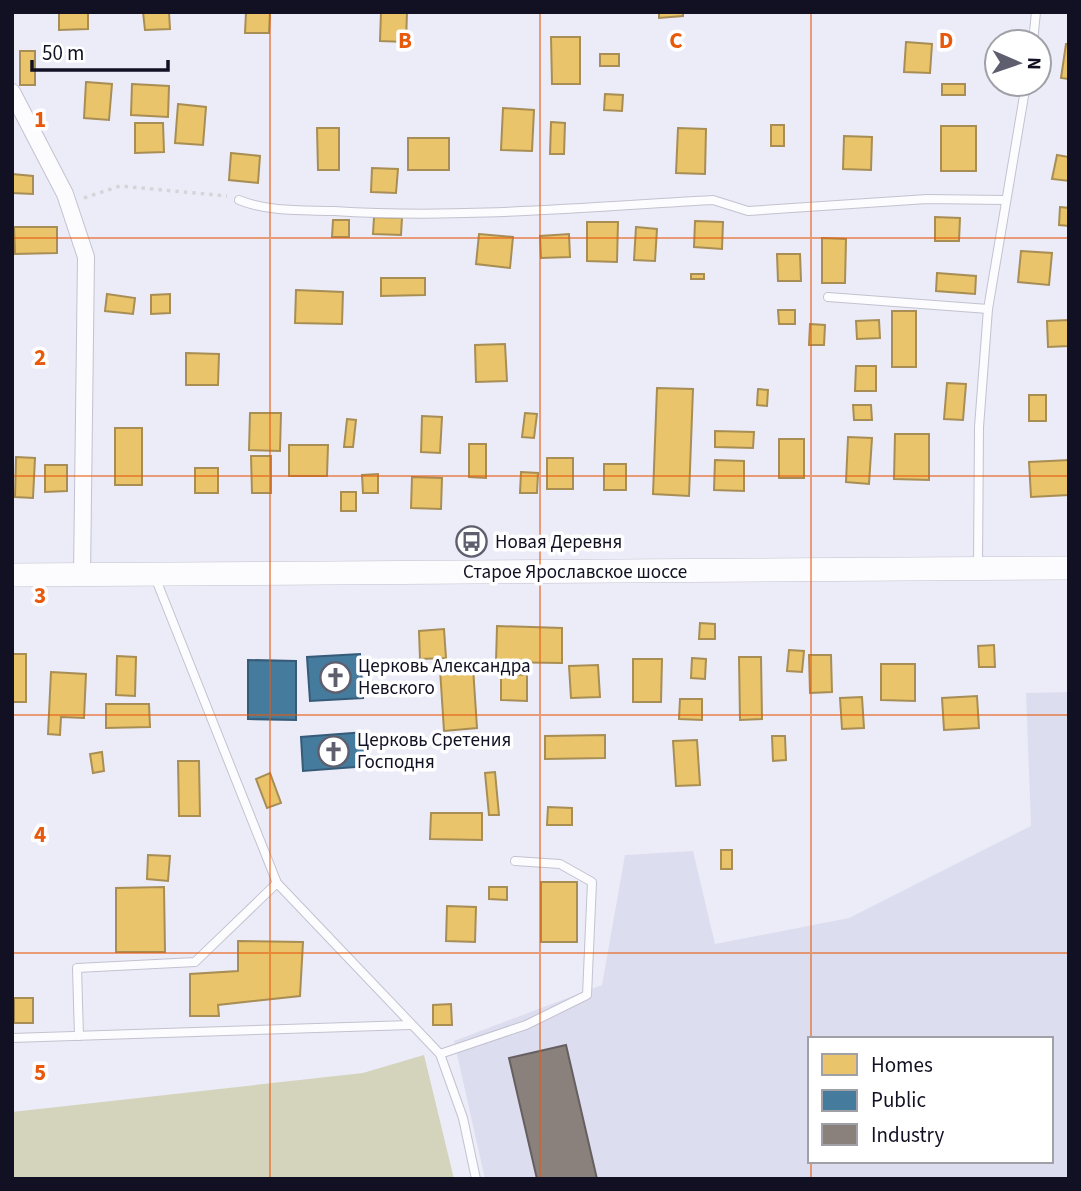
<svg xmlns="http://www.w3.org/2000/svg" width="1081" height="1191" font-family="'Source Sans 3',sans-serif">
<rect width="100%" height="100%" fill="#ececf8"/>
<path fill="#dcddef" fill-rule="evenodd" d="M 1069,692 L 1069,1179 L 485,1179 L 454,1041 L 602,985 L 625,855 L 693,851 L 715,944 L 849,918 L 1031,826 L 1026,693 ZM 810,1039 L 1051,1039 L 1051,1161 L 810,1161 Z"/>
<path fill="#d4d3bb" d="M 424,1055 L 454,1179 L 12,1179 L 12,1112 L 363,1073 Z"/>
<g fill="#e9c46a" stroke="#a88e55" stroke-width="2">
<path d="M 59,12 L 88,12 L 88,29 L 59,30 Z"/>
<path d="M 143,12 L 169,12 L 170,29 L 145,30 Z"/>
<path d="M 246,12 L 270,12 L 269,33 L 245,33 Z"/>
<path d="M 381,12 L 407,12 L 406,42 L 380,41 Z"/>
<path d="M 659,12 L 683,12 L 683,16 L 659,18 Z"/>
<path d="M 551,37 L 580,37 L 580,84 L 552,84 Z"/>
<path d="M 906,42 L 932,44 L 930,73 L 904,72 Z"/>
<path d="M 1066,44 L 1069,44 L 1069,79 L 1061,78 Z"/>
<rect x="20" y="51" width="15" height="34"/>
<rect x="600" y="54" width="19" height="12"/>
<path d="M 86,82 L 112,84 L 109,120 L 84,118 Z"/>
<path d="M 132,84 L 169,86 L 168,117 L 131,115 Z"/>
<rect x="942" y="84" width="23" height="11"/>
<path d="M 605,94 L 623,95 L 622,111 L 604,110 Z"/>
<path d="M 178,104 L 206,107 L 203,145 L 175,143 Z"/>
<path d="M 503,108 L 534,110 L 532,151 L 501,150 Z"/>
<path d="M 551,122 L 565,123 L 564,154 L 550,154 Z"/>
<path d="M 135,123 L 163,123 L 164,152 L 135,153 Z"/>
<rect x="771" y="125" width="13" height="21"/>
<rect x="941" y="126" width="35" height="45"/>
<path d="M 317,128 L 339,128 L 339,170 L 318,170 Z"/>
<path d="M 678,128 L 706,129 L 705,174 L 676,173 Z"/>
<path d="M 844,136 L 872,137 L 871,170 L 843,169 Z"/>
<rect x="408" y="138" width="41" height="32"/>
<path d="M 231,153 L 260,156 L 258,183 L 229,180 Z"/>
<path d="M 1057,155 L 1069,157 L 1069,181 L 1052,179 Z"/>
<path d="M 372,168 L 398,169 L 396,193 L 371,192 Z"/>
<path d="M 12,174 L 33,176 L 33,194 L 12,193 Z"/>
<path d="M 1060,207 L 1069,208 L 1069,226 L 1059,225 Z"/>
<path d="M 374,217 L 402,218 L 401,235 L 373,234 Z"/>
<path d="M 935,217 L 960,218 L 959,241 L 935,241 Z"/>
<path d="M 333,220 L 349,220 L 349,237 L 332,237 Z"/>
<path d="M 695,221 L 723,222 L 722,249 L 694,247 Z"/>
<path d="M 587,222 L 618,222 L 617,262 L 587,261 Z"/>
<path d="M 14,227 L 57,227 L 57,253 L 15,254 Z"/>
<path d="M 636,227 L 657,229 L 655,261 L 634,260 Z"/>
<path d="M 479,234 L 513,237 L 510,268 L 476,264 Z"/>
<path d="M 569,234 L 570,257 L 541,258 L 540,236 Z"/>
<path d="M 822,238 L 846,239 L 845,283 L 822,283 Z"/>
<path d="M 1021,251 L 1052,253 L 1049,285 L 1018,282 Z"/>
<path d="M 777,254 L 800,254 L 801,281 L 778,281 Z"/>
<path d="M 937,273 L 976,276 L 975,294 L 936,291 Z"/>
<rect x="691" y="274" width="13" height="5"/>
<path d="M 381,278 L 425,278 L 425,295 L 381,296 Z"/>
<path d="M 296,290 L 343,292 L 342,324 L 295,323 Z"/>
<path d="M 107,294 L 135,298 L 133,314 L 105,311 Z"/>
<path d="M 170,294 L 170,313 L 151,314 L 151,295 Z"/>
<path d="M 778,310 L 795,310 L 795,324 L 779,324 Z"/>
<rect x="892" y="311" width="24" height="56"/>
<path d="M 879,320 L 880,338 L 857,339 L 856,321 Z"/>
<path d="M 1069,320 L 1069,346 L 1048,347 L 1047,321 Z"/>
<path d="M 810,324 L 825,325 L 824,345 L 809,345 Z"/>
<path d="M 505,344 L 507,381 L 476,382 L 475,345 Z"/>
<path d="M 186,353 L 219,354 L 218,385 L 186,385 Z"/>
<path d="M 856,366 L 876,366 L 876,391 L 855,391 Z"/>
<path d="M 947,383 L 966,384 L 963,420 L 944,419 Z"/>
<path d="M 657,388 L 693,389 L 689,496 L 653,494 Z"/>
<path d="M 758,389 L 768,390 L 767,406 L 757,405 Z"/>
<rect x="1029" y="395" width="17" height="26"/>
<path d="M 853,405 L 871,405 L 872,420 L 854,420 Z"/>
<path d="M 250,413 L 281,413 L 280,451 L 249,450 Z"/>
<path d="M 525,413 L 537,414 L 534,438 L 522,437 Z"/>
<path d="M 422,416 L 442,417 L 440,453 L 421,452 Z"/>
<path d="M 347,419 L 356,420 L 353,447 L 344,447 Z"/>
<rect x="115" y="428" width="27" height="57"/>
<path d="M 715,431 L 754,432 L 753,448 L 715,447 Z"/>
<path d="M 895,434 L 929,434 L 929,480 L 894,479 Z"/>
<path d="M 848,437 L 872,438 L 869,484 L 846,482 Z"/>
<rect x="779" y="439" width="25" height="39"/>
<path d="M 469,444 L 486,444 L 486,478 L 469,477 Z"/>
<path d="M 289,445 L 328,445 L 327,476 L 289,476 Z"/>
<path d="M 251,456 L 271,456 L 271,493 L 252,493 Z"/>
<path d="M 16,457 L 35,458 L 33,498 L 15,497 Z"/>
<rect x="547" y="458" width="26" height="31"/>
<path d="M 715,460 L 744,461 L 744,491 L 714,490 Z"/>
<path d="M 1069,460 L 1069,495 L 1031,497 L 1029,462 Z"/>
<rect x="604" y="464" width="22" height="26"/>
<path d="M 45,465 L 67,465 L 67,491 L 45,492 Z"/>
<rect x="195" y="468" width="23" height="25"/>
<path d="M 521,472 L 538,473 L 537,493 L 520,493 Z"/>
<path d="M 378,474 L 378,493 L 363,493 L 362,475 Z"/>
<path d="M 412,477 L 442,478 L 441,509 L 411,508 Z"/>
<rect x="341" y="492" width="15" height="19"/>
<path d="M 700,623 L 715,624 L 715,639 L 699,639 Z"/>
<path d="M 497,626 L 562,628 L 562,663 L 496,662 Z"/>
<path d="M 444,629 L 446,658 L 420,659 L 419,631 Z"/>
<path d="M 994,645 L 995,667 L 979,667 L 978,646 Z"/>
<path d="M 789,650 L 804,651 L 802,672 L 787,671 Z"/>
<rect x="12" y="654" width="14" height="48"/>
<path d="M 809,655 L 831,655 L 832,692 L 810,693 Z"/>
<path d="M 117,656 L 136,657 L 135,696 L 116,695 Z"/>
<path d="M 739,657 L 761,657 L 762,719 L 740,720 Z"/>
<path d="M 692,658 L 706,659 L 705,679 L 691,678 Z"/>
<path d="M 633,659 L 662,659 L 661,702 L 633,702 Z"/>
<path d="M 881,664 L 915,664 L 915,701 L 881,700 Z"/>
<path d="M 598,665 L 600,697 L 571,698 L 569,666 Z"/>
<path d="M 473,667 L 477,728 L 444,731 L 440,669 Z"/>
<path d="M 51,672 L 86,674 L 84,718 L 61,717 L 60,735 L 48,734 Z"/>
<path d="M 501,674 L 527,675 L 527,701 L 501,700 Z"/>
<path d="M 977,696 L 979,728 L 944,730 L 942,698 Z"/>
<path d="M 862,697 L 864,728 L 842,729 L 840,698 Z"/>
<path d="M 680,699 L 702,699 L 702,720 L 679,719 Z"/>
<path d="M 106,704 L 149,704 L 150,727 L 106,728 Z"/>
<path d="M 605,735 L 605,758 L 545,759 L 545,736 Z"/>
<path d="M 772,736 L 785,736 L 786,760 L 773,761 Z"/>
<path d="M 697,740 L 700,785 L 676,786 L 673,741 Z"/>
<path d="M 102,752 L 104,771 L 93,773 L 90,754 Z"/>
<path d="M 178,761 L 199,761 L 200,816 L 179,816 Z"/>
<path d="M 495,772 L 499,815 L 489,815 L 485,773 Z"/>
<path d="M 270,773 L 281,803 L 267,808 L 256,779 Z"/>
<path d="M 548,807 L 572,808 L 572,825 L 547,825 Z"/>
<path d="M 431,813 L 482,813 L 482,840 L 430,839 Z"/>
<rect x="721" y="850" width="11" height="19"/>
<path d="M 148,855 L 170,856 L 168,881 L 147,879 Z"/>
<rect x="541" y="882" width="36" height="60"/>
<path d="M 164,887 L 165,952 L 116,952 L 116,888 Z"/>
<path d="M 489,887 L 507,887 L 507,900 L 489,899 Z"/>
<path d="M 447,906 L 476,907 L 475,942 L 446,941 Z"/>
<path d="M 238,941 L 303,942 L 300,996 L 218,1005 L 219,1016 L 190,1016 L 190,974 L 238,971 Z"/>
<rect x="14" y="998" width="19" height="25"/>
<path d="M 451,1004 L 452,1025 L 433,1025 L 433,1005 Z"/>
</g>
<g fill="#457b9d" stroke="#365b78" stroke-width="2">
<path d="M 360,654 L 363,698 L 310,701 L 307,657 Z"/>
<path d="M 248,660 L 296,661 L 296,720 L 248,719 Z"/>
<path d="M 365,732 L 368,766 L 303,771 L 301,737 Z"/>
</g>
<path fill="#8a817c" stroke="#665f61" stroke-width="2" d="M 566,1045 L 597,1179 L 537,1179 L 509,1058 Z"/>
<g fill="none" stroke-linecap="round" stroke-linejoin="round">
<defs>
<g id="lane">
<path d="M 1033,42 L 1036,12"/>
<path d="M 239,200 C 268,212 303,210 334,211 C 460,219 587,207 713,200 L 748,211 L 927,199 L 1005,200"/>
<path d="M 828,297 L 988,309"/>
<path d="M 978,566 L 979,427 L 988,309 L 1026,84"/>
<path d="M 155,577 L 277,883 L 440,1054 L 463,1118 L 476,1179"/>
<path d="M 79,1036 L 77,968 L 195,962 L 277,883"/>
<path d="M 12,1038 L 410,1025"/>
<path d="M 440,1054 L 526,1025 L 587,995 L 592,882 L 560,864 L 515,861"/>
</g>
<path id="street" d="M 12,92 L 65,194 L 86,257 L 82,575"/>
<path id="secondary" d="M 12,575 L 1069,568"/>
</defs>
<use href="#lane" stroke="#c2c2d0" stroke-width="10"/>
<use href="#street" stroke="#c2c2d0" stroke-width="18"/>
<use href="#secondary" stroke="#c2c2d0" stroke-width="24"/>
<path stroke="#d5d5d9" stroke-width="3.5" stroke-dasharray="3.5 5" stroke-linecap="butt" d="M 84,198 L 120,186 L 227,196"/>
<use href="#lane" stroke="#fcfcfe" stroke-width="8"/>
<use href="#street" stroke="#fcfcfe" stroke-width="16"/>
<use href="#secondary" stroke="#fcfcfe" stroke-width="23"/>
</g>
<path fill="none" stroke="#e8590c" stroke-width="2" stroke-opacity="0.55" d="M 270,12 L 270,1179M 540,12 L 540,1179M 811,12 L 811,1039M 12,238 L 1069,238M 12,476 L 1069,476M 12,715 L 1069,715M 12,953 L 1069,953M 811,1161 L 811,1179"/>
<defs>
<symbol id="bus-ring" viewBox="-11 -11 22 22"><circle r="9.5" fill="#fff" stroke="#5e5e6e" stroke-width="1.5"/><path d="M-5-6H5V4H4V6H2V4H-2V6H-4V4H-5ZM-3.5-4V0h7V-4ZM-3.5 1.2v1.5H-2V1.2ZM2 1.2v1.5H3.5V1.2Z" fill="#5e5e6e"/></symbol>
<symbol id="church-ring" viewBox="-11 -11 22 22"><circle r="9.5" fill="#fff" stroke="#5e5e6e" stroke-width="1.5"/><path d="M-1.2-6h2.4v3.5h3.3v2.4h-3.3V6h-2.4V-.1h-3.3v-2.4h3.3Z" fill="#5e5e6e"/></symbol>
</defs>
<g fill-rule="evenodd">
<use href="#bus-ring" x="454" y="524" width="35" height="35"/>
<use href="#church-ring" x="318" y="660" width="35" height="35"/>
<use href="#church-ring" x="316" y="734" width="35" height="35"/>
</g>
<g text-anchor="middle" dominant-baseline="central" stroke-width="7" stroke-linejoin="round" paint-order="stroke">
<g font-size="19" fill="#121123" stroke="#fff" text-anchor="start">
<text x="495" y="542">Новая Деревня</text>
<text x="358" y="666">Церковь Александра<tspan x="358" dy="22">Невского</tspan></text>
<text x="357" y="740">Церковь Сретения<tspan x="357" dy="22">Господня</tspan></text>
</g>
<g font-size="19" fill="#121123" stroke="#fff">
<text x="575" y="572">Старое Ярославское шоссе</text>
</g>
</g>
<g font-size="23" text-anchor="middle" font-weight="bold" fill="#e8590c" stroke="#fff" stroke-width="7" stroke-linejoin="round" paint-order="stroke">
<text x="405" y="48">B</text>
<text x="676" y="48">C</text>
<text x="946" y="48">D</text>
<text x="40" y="127">1</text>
<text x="40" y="365">2</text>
<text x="40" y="603">3</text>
<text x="40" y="842">4</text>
<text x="40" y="1080">5</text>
</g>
<rect width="1081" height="1191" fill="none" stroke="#121123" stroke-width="28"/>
<rect x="808" y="1037" width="245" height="126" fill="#ffffff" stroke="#a0a0a7" stroke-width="2"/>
<rect x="822" y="1054" width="35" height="21" fill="#e9c46a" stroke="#a0a0a7" stroke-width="2"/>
<text x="871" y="1072" font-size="21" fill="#121123">Homes</text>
<rect x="822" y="1090" width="35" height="21" fill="#457b9d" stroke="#a0a0a7" stroke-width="2"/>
<text x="871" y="1107" font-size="21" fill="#121123">Public</text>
<rect x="822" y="1124" width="35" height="21" fill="#8a817c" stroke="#a0a0a7" stroke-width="2"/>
<text x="871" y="1142" font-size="21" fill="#121123">Industry</text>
<g transform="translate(1018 63) rotate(92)"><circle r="33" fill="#ffffff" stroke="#a0a0a7" stroke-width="2"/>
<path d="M0-5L12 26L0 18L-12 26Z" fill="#5e5e6e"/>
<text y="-10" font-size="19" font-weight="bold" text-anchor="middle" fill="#121123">N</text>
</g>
<path d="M32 60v10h136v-10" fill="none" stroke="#121123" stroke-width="3.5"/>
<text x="42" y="60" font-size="21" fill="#121123" stroke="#ffffff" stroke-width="5" paint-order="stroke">50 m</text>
</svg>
